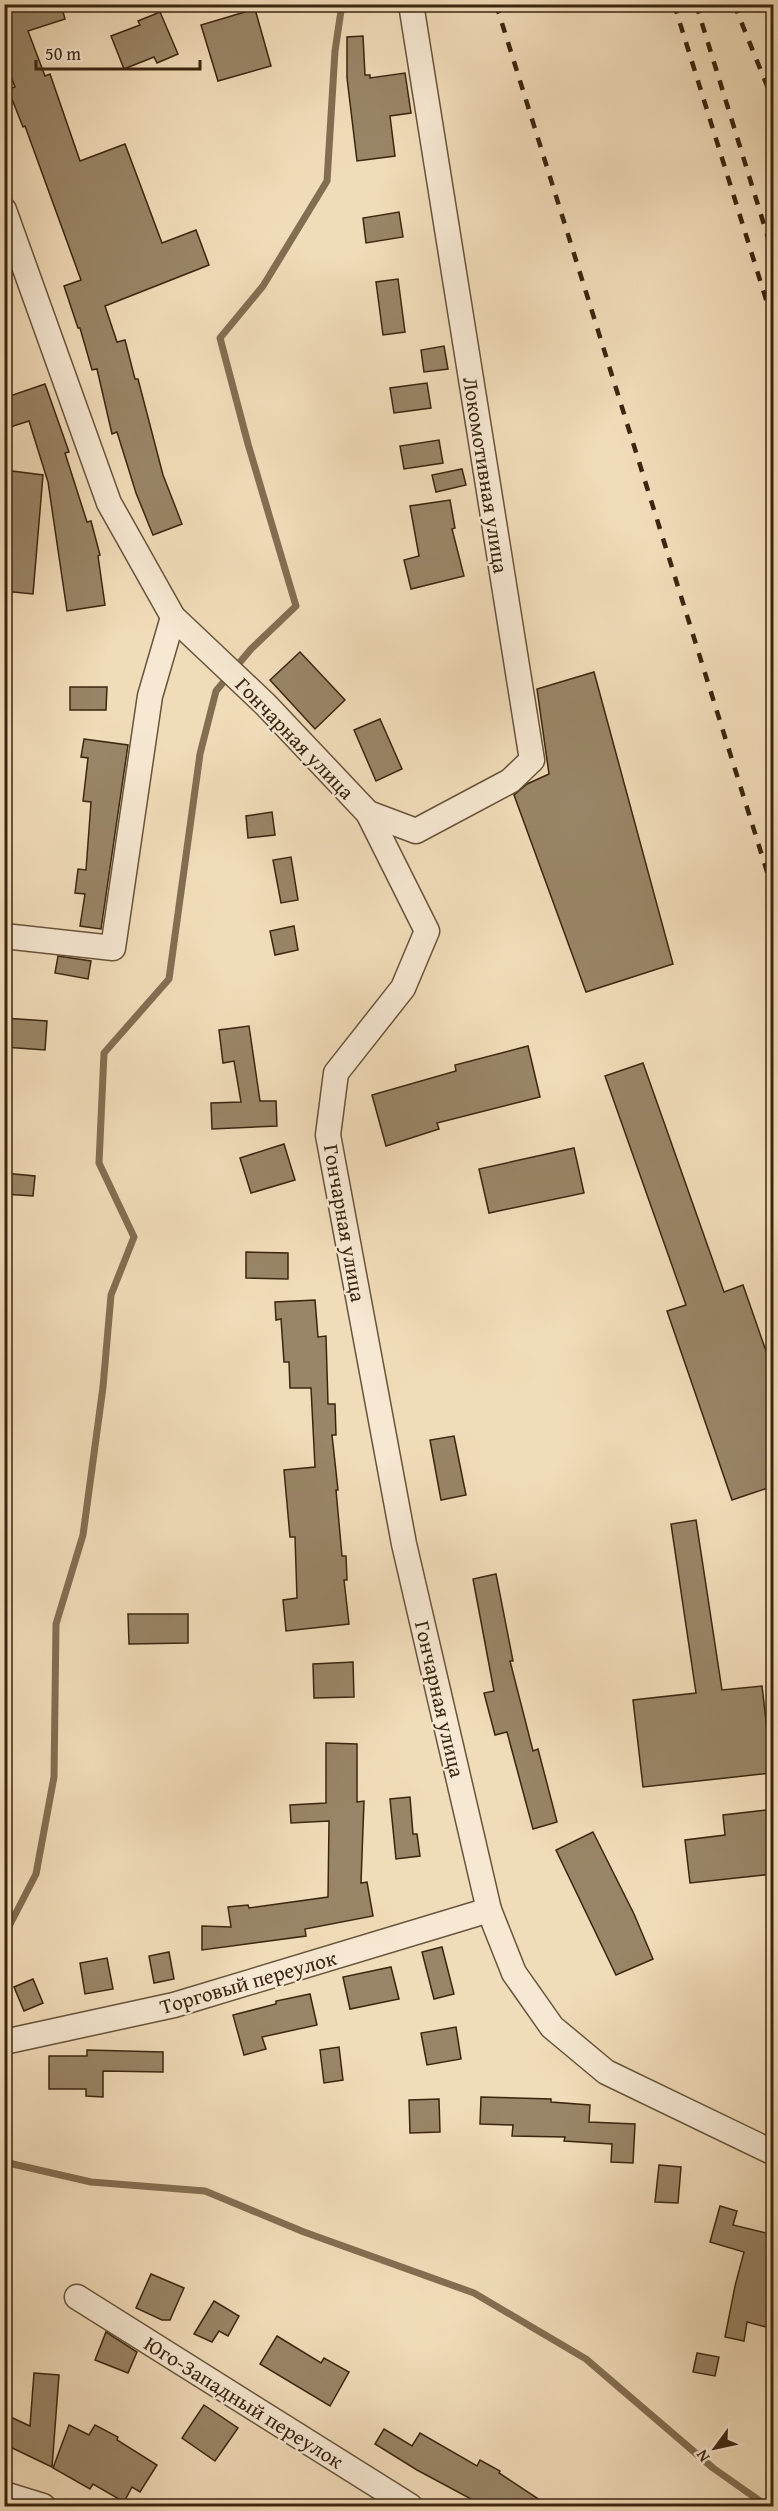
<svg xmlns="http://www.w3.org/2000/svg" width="778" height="2511" font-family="'Gentium Book Plus',serif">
<rect width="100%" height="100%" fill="#f1dcb9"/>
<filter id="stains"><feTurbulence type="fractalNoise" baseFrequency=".00333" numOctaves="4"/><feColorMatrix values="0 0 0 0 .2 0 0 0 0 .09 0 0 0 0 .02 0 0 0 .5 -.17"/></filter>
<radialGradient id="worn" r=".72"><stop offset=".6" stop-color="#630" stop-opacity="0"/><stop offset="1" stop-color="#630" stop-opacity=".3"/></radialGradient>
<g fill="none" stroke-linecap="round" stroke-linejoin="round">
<g stroke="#836e52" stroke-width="7">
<path d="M 4,1936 L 36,1874 L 54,1777 L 56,1624 L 83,1535 L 103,1387 L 111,1295 L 134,1237 L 99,1163 L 104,1053 L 169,979 L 200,754 L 216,691 L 251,649 L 296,606 L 248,444 L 220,338 L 263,286 L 327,181 L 335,51 L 342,4"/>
<path d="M 4,2162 L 91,2182 L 205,2191 L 304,2232 L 474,2293 L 586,2359 L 713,2468 L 767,2506"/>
</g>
</g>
<g fill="#998567" stroke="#3a260f" stroke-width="1.5">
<path d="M 4,4 L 61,4 L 65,19 L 28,31 L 45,76 L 50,74 L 80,161 L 125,144 L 162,243 L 196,230 L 209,265 L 105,306 L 117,342 L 125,340 L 135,379 L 138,379 L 163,475 L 182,524 L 153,535 L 136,493 L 117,432 L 112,434 L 97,369 L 92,370 L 80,328 L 78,328 L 64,286 L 81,280 L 25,126 L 23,127 L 8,89 L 15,87 L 4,58 Z"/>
<path d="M 255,9 L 271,66 L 218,81 L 201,25 Z"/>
<path d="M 160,12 L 178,54 L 157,63 L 154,57 L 124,69 L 111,36 L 140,25 L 138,21 Z"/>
<path d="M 363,36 L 365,75 L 370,75 L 370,78 L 405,73 L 411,113 L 390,116 L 395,156 L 357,161 L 347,78 L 347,37 Z"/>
<path d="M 399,212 L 403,237 L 366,243 L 363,218 Z"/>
<path d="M 398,279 L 405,332 L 383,335 L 376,282 Z"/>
<path d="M 444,346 L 448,369 L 424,372 L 421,350 Z"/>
<path d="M 427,383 L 431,408 L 394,413 L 390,388 Z"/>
<path d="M 45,384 L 69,452 L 65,453 L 87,522 L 91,521 L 100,555 L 98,556 L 105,605 L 67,611 L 48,482 L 29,421 L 4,429 L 4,398 Z"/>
<path d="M 439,440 L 443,463 L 404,469 L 400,446 Z"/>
<path d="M 462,469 L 466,485 L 436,492 L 432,475 Z"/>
<path d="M 4,470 L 43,475 L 33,594 L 4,591 Z"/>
<path d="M 450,500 L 455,528 L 452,529 L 464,576 L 411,589 L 404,560 L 419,556 L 410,506 Z"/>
<path d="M 300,652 L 345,700 L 315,729 L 270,680 Z"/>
<path d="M 594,672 L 673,964 L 586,992 L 514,795 L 527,784 L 549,774 L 537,689 Z"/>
<path d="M 70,687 L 107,687 L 106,710 L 70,710 Z"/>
<path d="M 380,719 L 402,769 L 376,781 L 354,730 Z"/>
<path d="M 84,739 L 128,745 L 101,929 L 80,926 L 85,894 L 75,893 L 78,869 L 86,870 L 91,802 L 83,801 L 88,758 L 81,757 Z"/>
<path d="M 272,812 L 275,835 L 248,838 L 246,816 Z"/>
<path d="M 291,857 L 298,900 L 281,903 L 273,860 Z"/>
<path d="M 294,926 L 298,950 L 275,955 L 270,931 Z"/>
<path d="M 58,956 L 91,961 L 88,979 L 55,973 Z"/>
<path d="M 4,1018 L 47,1021 L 45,1050 L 4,1047 Z"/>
<path d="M 249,1026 L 260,1101 L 276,1101 L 277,1126 L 212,1129 L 211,1103 L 241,1102 L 234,1061 L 223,1063 L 219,1030 Z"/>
<path d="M 528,1046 L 540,1097 L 437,1123 L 439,1129 L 386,1146 L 372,1095 L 456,1071 L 455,1065 Z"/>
<path d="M 643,1063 L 724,1292 L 743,1285 L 774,1374 L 774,1486 L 732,1500 L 667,1311 L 686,1305 L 605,1076 Z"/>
<path d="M 284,1144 L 295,1180 L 251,1193 L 240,1158 Z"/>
<path d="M 574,1148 L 584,1193 L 489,1213 L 479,1169 Z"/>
<path d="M 4,1173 L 35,1176 L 33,1196 L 4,1194 Z"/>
<path d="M 246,1252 L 288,1253 L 288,1279 L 246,1278 Z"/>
<path d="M 315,1300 L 318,1337 L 326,1336 L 328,1404 L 335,1404 L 336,1435 L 332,1435 L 338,1490 L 336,1490 L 342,1556 L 346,1556 L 347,1580 L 344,1580 L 349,1624 L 286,1631 L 283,1600 L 297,1598 L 295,1537 L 290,1537 L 284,1470 L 315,1467 L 311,1388 L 290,1388 L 289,1362 L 284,1362 L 281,1319 L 276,1320 L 275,1302 Z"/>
<path d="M 454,1436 L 466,1495 L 441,1500 L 430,1440 Z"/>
<path d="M 696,1520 L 722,1690 L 762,1686 L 772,1773 L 643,1787 L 633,1700 L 696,1693 L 671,1524 Z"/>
<path d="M 496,1574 L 513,1661 L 510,1661 L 533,1751 L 538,1749 L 557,1822 L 533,1829 L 507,1732 L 495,1735 L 484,1693 L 494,1691 L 473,1579 Z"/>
<path d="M 128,1614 L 188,1614 L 188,1643 L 129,1644 Z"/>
<path d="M 353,1662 L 354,1697 L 314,1698 L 313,1664 Z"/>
<path d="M 326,1743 L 357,1744 L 357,1802 L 364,1801 L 361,1883 L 367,1882 L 373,1916 L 305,1929 L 306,1936 L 202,1950 L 202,1926 L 231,1927 L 228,1907 L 248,1905 L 249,1908 L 328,1897 L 329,1821 L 291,1823 L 290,1805 L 326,1803 Z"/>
<path d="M 410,1797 L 413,1834 L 417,1834 L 420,1856 L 396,1859 L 390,1799 Z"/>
<path d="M 774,1809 L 774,1874 L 690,1883 L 685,1840 L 725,1835 L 723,1815 Z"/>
<path d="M 593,1832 L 634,1914 L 653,1959 L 616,1975 L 556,1850 Z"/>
<path d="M 442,1947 L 454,1994 L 434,1999 L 422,1952 Z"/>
<path d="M 169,1952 L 174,1979 L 154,1983 L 149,1956 Z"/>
<path d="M 107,1958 L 113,1989 L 85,1994 L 80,1963 Z"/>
<path d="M 391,1967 L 399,1999 L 350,2009 L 343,1977 Z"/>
<path d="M 33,1979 L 43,2003 L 24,2011 L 14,1987 Z"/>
<path d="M 310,1994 L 317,2025 L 262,2037 L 266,2049 L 244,2055 L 233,2015 L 276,2004 L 276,2001 Z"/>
<path d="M 456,2027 L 461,2059 L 427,2065 L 421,2033 Z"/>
<path d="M 339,2047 L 343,2080 L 324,2083 L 320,2050 Z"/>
<path d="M 87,2050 L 163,2052 L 163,2072 L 103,2071 L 103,2097 L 86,2096 L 86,2089 L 49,2089 L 49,2056 L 87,2056 Z"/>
<path d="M 481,2097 L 551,2099 L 551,2102 L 590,2105 L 589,2122 L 635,2124 L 633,2163 L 611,2162 L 612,2144 L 564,2141 L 565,2137 L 512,2136 L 513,2125 L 480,2124 Z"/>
<path d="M 439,2099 L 440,2132 L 410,2133 L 409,2100 Z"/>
<path d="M 659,2165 L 681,2167 L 678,2203 L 655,2202 Z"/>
<path d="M 720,2206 L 737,2211 L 733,2225 L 774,2235 L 774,2329 L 747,2322 L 744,2341 L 725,2337 L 735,2286 L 744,2252 L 710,2242 Z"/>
<path d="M 151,2274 L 184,2288 L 170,2320 L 162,2320 L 136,2308 Z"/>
<path d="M 214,2301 L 239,2316 L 228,2336 L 219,2331 L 212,2342 L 194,2334 Z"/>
<path d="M 106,2332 L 137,2352 L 128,2373 L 95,2360 Z"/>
<path d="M 277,2336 L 321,2363 L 324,2358 L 349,2372 L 330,2406 L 260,2364 Z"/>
<path d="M 697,2353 L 719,2357 L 715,2376 L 693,2372 Z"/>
<path d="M 34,2373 L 59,2375 L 52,2467 L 4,2444 L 4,2414 L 30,2426 Z"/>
<path d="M 204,2405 L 238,2428 L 215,2461 L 182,2438 Z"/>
<path d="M 69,2425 L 89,2435 L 95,2425 L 118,2437 L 117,2440 L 157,2465 L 140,2492 L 132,2487 L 124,2502 L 93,2484 L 90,2489 L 53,2468 Z"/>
<path d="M 384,2429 L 412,2446 L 420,2433 L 477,2466 L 480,2460 L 500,2471 L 499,2473 L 549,2506 L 484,2506 L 417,2470 L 375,2444 Z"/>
</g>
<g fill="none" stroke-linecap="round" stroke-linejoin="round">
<defs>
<g id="minor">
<path d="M 4,210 L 109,503 L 173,617 L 266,705 L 368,813 L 427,931 L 403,988 L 336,1073 L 328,1135 L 404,1544 L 489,1910 L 514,1973 L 552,2027 L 606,2072 L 774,2153"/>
<path d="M 368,813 L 416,831 L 510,781 L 532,760 L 411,4"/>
<path d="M 4,936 L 113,948 L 150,696 L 173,617"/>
<path d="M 4,2042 L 174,2005 L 489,1910"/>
<path d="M 77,2297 L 410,2506"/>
<path d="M 4,2494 L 43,2506"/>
</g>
</defs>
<use href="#minor" stroke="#68543a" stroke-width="27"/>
<use href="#minor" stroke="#f6e8d2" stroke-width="24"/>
<g stroke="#3a260f" stroke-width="4.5" stroke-dasharray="10 10" stroke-linecap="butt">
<path d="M 496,4 L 774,894"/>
<path d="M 674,4 L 774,325"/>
<path d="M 696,4 L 774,257"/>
<path d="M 734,4 L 774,103"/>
</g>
</g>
<g text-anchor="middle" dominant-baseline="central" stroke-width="4.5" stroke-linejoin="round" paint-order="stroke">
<g font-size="21" fill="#3a260f" stroke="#f6e8d2">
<text transform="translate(486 475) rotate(81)">Локомотивная улица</text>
<text transform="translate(295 738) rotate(46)">Гончарная улица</text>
<text transform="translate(345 1223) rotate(80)">Гончарная улица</text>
<text transform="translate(440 1699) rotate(77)">Гончарная улица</text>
<text transform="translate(248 1982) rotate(-16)">Торговый переулок</text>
<text transform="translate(244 2402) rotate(32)">Юго-Западный переулок</text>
</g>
</g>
<rect width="778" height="2511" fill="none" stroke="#f1dcb9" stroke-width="24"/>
<rect x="6" y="6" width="766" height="2499" fill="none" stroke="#3a260f" stroke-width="3"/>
<rect x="12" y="12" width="754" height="2487" fill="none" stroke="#3a260f" stroke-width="1.5"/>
<g transform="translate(715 2448) rotate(237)" stroke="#f6e8d2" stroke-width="4.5" paint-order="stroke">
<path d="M0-4.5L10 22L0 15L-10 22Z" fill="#3a260f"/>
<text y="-9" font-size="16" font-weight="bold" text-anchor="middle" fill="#3a260f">N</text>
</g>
<path d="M36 60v9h164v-9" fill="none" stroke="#3a260f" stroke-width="3"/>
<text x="45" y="60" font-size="18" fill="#3a260f" stroke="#f6e8d2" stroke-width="4.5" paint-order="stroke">50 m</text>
<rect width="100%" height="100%" filter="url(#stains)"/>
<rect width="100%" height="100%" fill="url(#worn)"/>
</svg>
